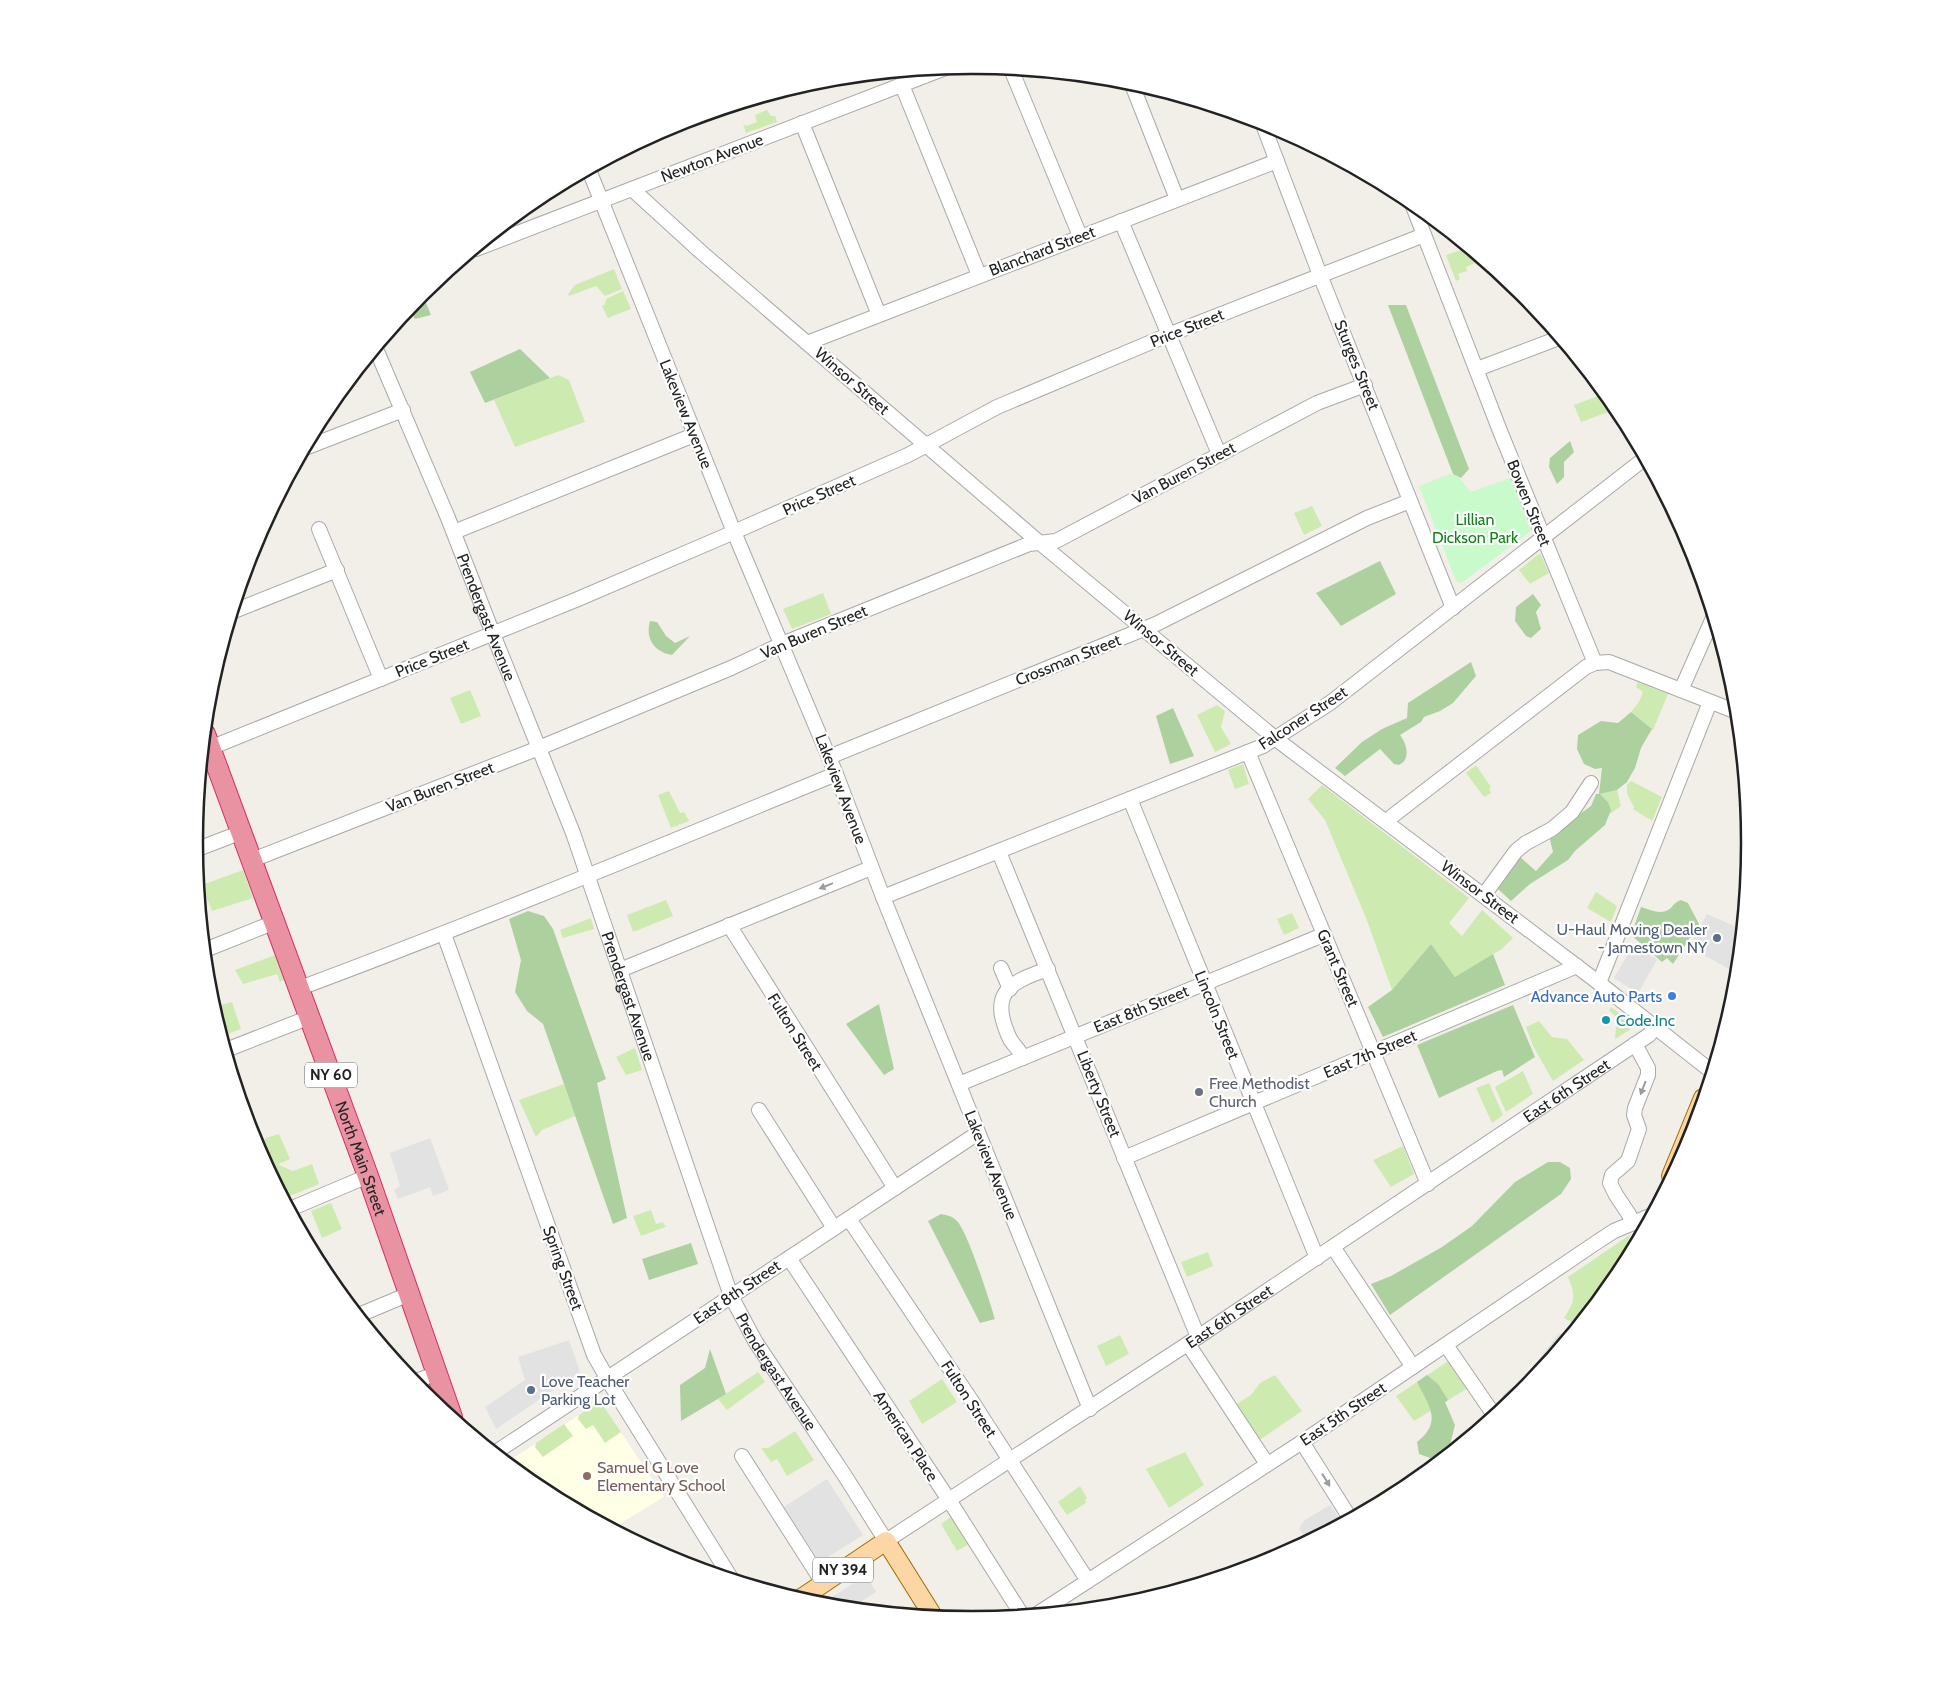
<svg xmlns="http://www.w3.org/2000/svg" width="1944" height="1685" font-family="Cabin,sans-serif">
<rect width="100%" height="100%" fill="#f2efe9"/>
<path fill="#ffffe5" d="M 600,1401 L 664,1497 L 613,1528 L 540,1489 L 508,1462 Z"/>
<g fill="#cdebb0">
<path d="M 767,110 L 771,116 L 775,116 L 777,122 L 746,133 L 743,124 L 746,126 L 757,122 L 755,115 Z"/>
<path d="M 1467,248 L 1482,260 L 1466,267 L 1467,271 L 1458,274 L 1460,279 L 1456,281 L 1446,255 Z"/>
<path d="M 614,269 L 622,289 L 605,296 L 596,286 L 569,296 L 568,294 L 575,285 Z"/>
<path d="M 623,291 L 631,309 L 608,318 L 602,306 L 605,304 L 606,299 Z"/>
<path d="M 558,375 L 569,380 L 585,422 L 515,447 L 494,400 Z"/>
<path d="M 1603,394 L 1611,411 L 1581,422 L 1574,405 Z"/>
<path d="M 1312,506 L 1322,526 L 1304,535 L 1294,513 Z"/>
<path d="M 1540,553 L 1549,573 L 1530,584 L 1519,570 Z"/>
<path d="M 823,593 L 831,614 L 792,629 L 783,609 Z"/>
<path d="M 1638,682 L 1668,694 L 1653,730 L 1631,712 L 1639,702 L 1643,692 L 1636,687 Z"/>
<path d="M 470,690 L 481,716 L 461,724 L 450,698 Z"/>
<path d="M 1217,705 L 1225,711 L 1221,727 L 1231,744 L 1215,752 L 1197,715 Z"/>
<path d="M 1243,764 L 1249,784 L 1235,789 L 1228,770 Z"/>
<path d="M 1476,765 L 1491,787 L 1489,789 L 1491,793 L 1484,797 L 1466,773 Z"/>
<path d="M 1631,781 L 1662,797 L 1652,821 L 1633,809 L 1634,807 L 1627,794 L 1627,785 Z"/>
<path d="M 1322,785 L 1469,898 L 1449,923 L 1462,936 L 1482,910 L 1513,938 L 1502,949 L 1455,977 L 1431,944 L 1392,990 L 1366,918 L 1325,820 L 1308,799 Z"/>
<path d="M 1617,790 L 1621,806 L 1610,814 L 1608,802 L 1600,794 Z"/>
<path d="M 669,791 L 680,813 L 684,812 L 689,821 L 671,828 L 658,795 Z"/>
<path d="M 243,870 L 253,898 L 212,911 L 202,885 Z"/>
<path d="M 1596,892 L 1617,906 L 1611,922 L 1587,908 Z"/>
<path d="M 666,900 L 673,916 L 633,932 L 627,915 Z"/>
<path d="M 1292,913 L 1299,928 L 1284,935 L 1277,919 Z"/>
<path d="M 591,918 L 594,929 L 563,938 L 560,930 Z"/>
<path d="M 275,955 L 284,980 L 280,982 L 277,974 L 243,984 L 235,970 Z"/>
<path d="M 232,1002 L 241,1029 L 227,1034 L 228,1031 L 218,1006 Z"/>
<path d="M 1611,1007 L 1636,1026 L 1615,1039 L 1616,1027 L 1621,1022 L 1609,1010 Z"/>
<path d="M 1539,1021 L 1552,1037 L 1567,1039 L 1584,1060 L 1553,1081 L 1533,1046 L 1526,1027 Z"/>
<path d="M 635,1048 L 642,1070 L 626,1075 L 616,1057 Z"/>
<path d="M 1523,1071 L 1533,1094 L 1506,1112 L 1495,1087 Z"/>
<path d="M 1489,1083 L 1503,1115 L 1492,1123 L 1476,1088 Z"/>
<path d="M 564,1084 L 575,1116 L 542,1130 L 536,1137 L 519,1100 Z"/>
<path d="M 279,1134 L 290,1159 L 279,1164 L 279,1165 L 293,1171 L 312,1164 L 319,1184 L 285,1198 L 269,1169 L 276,1167 L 273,1160 L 266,1162 L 258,1148 L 266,1138 Z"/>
<path d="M 1403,1146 L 1414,1174 L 1391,1187 L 1373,1160 Z"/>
<path d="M 331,1203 L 342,1229 L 322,1238 L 311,1211 Z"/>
<path d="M 651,1210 L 656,1224 L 663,1222 L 665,1226 L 668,1226 L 641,1236 L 633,1216 Z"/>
<path d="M 1631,1234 L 1610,1284 L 1577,1325 L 1564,1318 C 1575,1301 1576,1296 1568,1277 Z"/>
<path d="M 1208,1252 L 1213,1266 L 1187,1277 L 1181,1262 Z"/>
<path d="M 1120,1335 L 1129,1354 L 1106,1366 L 1097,1346 Z"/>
<path d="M 1450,1360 L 1468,1388 L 1414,1421 L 1396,1396 Z"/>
<path d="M 758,1372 L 765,1382 L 727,1410 L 718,1399 Z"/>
<path d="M 1275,1375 L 1302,1411 L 1258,1441 L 1235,1405 L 1251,1395 L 1260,1383 Z"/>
<path d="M 942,1379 L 957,1402 L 922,1424 L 909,1401 Z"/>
<path d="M 600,1401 L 621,1432 L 605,1443 L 593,1425 L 586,1429 L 578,1419 L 579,1415 Z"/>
<path d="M 564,1424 L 573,1436 L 543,1457 L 535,1447 L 536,1443 Z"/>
<path d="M 795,1431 L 814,1460 L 787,1476 L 777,1459 L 771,1462 L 761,1448 L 768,1448 Z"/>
<path d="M 1185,1452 L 1204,1485 L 1169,1508 L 1146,1469 Z"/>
<path d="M 1080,1486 L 1087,1498 L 1085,1500 L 1086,1503 L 1067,1515 L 1058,1502 Z"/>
<path d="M 954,1515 L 972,1542 L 957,1551 L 941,1524 Z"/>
</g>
<g fill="#add19e">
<path d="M 422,293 L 431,315 L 415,319 L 409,309 Z"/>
<path d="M 1388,305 L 1406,305 L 1469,469 L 1461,478 L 1453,474 Z"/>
<path d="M 520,349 L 550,378 L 485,403 L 470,372 Z"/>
<path d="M 1570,441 L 1574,452 L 1564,462 L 1564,477 L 1557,484 L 1549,467 L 1550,458 Z"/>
<path d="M 1380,561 L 1396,594 L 1341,626 L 1316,593 Z"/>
<path d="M 1533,594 L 1541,605 L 1536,612 L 1541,629 L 1531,638 L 1526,636 L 1515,621 L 1516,607 Z"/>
<path d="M 650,621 L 657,622 L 666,636 L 675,643 L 690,636 L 672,655 C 654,652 645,638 650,621 Z"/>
<path d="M 1471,662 L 1476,676 L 1453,703 L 1440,711 L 1424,717 L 1421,722 L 1400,735 C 1407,744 1411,759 1399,765 L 1394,764 L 1380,749 L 1345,776 L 1335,768 L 1362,742 L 1382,729 L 1407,718 L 1408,703 Z"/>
<path d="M 1173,708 L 1194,756 L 1170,764 L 1156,716 Z"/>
<path d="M 1631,712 L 1652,729 L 1641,748 L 1635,768 L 1627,782 L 1617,790 L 1600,794 L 1608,802 L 1611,810 L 1605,825 L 1575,851 L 1568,860 L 1530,884 L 1511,901 L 1498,889 L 1520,857 L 1536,871 L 1553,852 L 1549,836 L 1591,806 L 1596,794 L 1599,794 L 1602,768 L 1595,769 L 1584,764 L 1577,749 L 1578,735 L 1601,721 L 1618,723 Z"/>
<path d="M 1681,900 L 1688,903 L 1699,924 L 1673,964 L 1667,958 L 1662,962 L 1631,935 L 1641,907 C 1651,910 1662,916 1671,908 C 1674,904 1676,902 1681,900 Z"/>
<path d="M 528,911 L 544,916 L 553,929 L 606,1079 L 597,1083 L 627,1218 L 613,1224 L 543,1024 L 527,1011 L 515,992 L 521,960 L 509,919 Z"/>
<path d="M 1431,944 L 1455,977 L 1493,954 L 1505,985 L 1383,1037 L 1368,1007 L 1392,990 Z"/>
<path d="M 879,1004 L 894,1069 L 884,1075 L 846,1024 Z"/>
<path d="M 1513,1005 L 1535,1057 L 1504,1077 L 1502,1070 L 1497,1071 L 1439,1098 L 1417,1045 Z"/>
<path d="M 1548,1162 L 1560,1162 L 1570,1168 L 1571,1179 L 1561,1194 L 1390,1315 L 1371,1284 L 1391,1276 L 1442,1247 L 1472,1226 L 1515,1182 Z"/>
<path d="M 941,1214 C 946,1215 952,1216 956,1220 C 968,1231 989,1300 995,1319 L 980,1323 L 928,1221 Z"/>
<path d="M 691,1243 L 698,1264 L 649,1280 L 642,1259 Z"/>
<path d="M 710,1349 L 726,1394 L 681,1421 L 680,1385 L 705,1368 Z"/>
<path d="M 1427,1375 L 1438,1384 L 1448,1400 L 1445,1402 L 1455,1425 L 1449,1449 L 1430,1458 L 1419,1454 L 1417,1442 C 1443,1422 1429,1406 1417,1382 Z"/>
</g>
<path fill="#c8facc" d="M 1450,474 C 1462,475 1463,485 1471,492 L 1510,478 L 1531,531 L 1461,583 L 1456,581 L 1419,486 Z"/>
<g fill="#e2e2e2">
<path d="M 1707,914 L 1741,929 L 1736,973 L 1690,947 Z"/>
<path d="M 1634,944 L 1657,960 L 1638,993 L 1614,978 Z"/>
<path d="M 430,1138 L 449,1190 L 433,1196 L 430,1187 L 398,1199 L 394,1190 L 400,1186 L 399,1182 L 390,1153 Z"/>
<path d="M 1572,1327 L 1574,1328 L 1522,1392 L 1510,1401 L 1502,1395 L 1524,1379 L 1559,1333 L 1566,1335 Z"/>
<path d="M 569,1340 L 580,1372 L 496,1429 L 485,1407 L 525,1380 L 518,1357 Z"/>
<path d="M 827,1479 L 863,1535 L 820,1562 L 784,1507 Z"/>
<path d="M 1330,1505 L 1342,1522 L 1307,1541 L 1299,1528 L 1305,1520 Z"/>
<path d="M 866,1575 L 876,1592 L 851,1608 L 820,1605 Z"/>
</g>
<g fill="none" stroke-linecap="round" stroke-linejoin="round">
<defs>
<g id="minor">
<path d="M 1011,69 L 1080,236"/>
<path d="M 1131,82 L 1177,199"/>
<path d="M 902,85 L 979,275"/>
<path d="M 1262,122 L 1320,275 L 1453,608"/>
<path d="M 802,123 L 879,315"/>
<path d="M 589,170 L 734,532 L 836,774 L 883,897 L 1090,1409"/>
<path d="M 632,189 L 701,252 L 1040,543 L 1276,739 L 1599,983 L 1711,1071"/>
<path d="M 1411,201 L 1500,431 L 1595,663"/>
<path d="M 1121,221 L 1219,454"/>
<path d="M 476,249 L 948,67"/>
<path d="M 807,343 L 1277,161"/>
<path id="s1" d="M 376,349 L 448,518 L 493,634 L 573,833 L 731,1296 L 755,1341 L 845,1476 L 886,1541 L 1198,1337 L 1649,1035 L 1655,1027"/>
<path d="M 1477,369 L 1559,338"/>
<path d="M 305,448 L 403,410"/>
<path d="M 319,529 L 381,679"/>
<path d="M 454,532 L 694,435"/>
<path d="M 234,611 L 337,570"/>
<path d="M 1681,690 L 1713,618"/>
<path d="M 210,748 L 578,599 L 725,536 L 908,455 L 997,407 L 1168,335 L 1424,235"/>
<path d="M 1248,752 L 1428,1184"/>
<path d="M 829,757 L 1156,624 L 1367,518 L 1410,501"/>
<path d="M 1130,799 L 1317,1258"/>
<path d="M 1386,821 L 1586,667 L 1595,663 L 1609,662 L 1737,712"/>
<path d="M 195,850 L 242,832"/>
<path d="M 999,852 L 1198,1337"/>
<path d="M 252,860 L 539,748 L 731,668 L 782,644 L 1029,544 L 1056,541 L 1317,403 L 1365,385"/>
<path d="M 1484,895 L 1516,851 L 1526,843 L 1552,829 L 1572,812 L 1591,783"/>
<path d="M 883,897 L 1263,746 L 1330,703 L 1644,459"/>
<path d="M 729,925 L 895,1188"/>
<path d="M 444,934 L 594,1355 L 614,1390 L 731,1578"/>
<path d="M 205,950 L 275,922"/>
<path d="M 1001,968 L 1010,989"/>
<path d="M 620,970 L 871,868"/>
<path d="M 1599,983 L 1710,702"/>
<path d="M 300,988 C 480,921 658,847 836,774"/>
<path d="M 226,1050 L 310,1017"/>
<path d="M 1023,1058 C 1020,1050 1014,1046 1010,1039 C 989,994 1007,983 1048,969"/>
<path d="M 959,1084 L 1323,935"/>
<path d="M 759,1110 L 834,1228"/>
<path d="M 1124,1158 L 1577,966"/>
<path d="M 290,1209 L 368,1176"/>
<path d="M 849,1219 L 971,1400 L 1088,1581"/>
<path d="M 1633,1222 L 1628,1213 L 1616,1195 L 1610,1183 L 1612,1175 L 1628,1161 L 1639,1129 L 1634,1115 L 1635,1108 L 1648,1075 L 1648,1068 L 1635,1044"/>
<path d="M 1333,1247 L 1413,1367"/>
<path d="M 789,1258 L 949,1500 L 1022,1615"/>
<path d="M 359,1315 L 409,1294"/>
<path d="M 1188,1344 L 1267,1464"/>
<path d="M 1446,1345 L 1494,1415"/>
<path d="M 414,1382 L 437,1373"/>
<path d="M 1302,1442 L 1350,1518"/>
<path d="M 496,1452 L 978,1133"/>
<path d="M 742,1456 L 823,1583"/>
<path d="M 1037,1614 L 1302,1442 L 1597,1242 L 1614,1231 L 1650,1216"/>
</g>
<g id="major">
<path d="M 1671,1176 L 1703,1098"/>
<path d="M 800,1599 L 886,1541 L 933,1616"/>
</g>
<g id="highway">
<path id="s2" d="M 205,734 L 368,1176 L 452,1417"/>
</g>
</defs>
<use href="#minor" stroke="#a9a9a9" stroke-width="16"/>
<use href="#major" stroke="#a06b00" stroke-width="20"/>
<use href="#highway" stroke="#dc2a67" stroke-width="22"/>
<use href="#minor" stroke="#fff" stroke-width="14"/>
<use href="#major" stroke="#fcd6a4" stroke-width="18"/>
<use href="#highway" stroke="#e892a2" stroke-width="20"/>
</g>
<defs><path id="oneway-solid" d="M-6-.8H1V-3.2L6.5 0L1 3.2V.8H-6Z" transform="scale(1.25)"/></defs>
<g fill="#9c9c9c">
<use href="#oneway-solid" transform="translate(826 886) rotate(158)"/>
<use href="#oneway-solid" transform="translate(1643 1088) rotate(111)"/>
<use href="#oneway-solid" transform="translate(1326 1480) rotate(58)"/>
</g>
<g fill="#5c6f8a" stroke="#fff" stroke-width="2">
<circle cx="1717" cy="938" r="5"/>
<circle cx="531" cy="1390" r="5"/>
</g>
<circle fill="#3f7fe0" stroke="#fff" stroke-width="2" cx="1672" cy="996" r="5"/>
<circle fill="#0f9aa8" stroke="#fff" stroke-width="2" cx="1606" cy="1020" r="5"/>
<circle fill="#6b7280" stroke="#fff" stroke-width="2" cx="1199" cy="1092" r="5"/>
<circle fill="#8d6e63" stroke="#fff" stroke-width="2" cx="587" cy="1476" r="5"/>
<g text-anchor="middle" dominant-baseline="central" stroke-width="4.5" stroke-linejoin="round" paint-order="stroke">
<g fill="#fff" stroke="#646464" stroke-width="1">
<rect x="305" y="1062.5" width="52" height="25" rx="4"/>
<rect x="813" y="1557.5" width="60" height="25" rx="4"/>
</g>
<g font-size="15" font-weight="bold" fill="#222">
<text x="331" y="1075">NY 60</text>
<text x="843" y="1570">NY 394</text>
</g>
<g font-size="16" fill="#222" stroke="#fff">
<text transform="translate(712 158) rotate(-21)">Newton Avenue</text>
<text transform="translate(1042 251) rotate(-21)">Blanchard Street</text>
<text transform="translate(1187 328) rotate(-22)">Price Street</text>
<text transform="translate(1357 365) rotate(68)">Sturges Street</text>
<text transform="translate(852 381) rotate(41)">Winsor Street</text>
<text transform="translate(686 414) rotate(68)">Lakeview Avenue</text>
<text transform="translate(1184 473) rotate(-28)">Van Buren Street</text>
<text transform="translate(819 495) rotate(-24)">Price Street</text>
<text transform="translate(1529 503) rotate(68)">Bowen Street</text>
<text stroke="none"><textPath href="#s1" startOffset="290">Prendergast Avenue</textPath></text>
<text transform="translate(814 632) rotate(-23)">Van Buren Street</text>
<text transform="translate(1161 643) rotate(40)">Winsor Street</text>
<text transform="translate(432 658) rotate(-22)">Price Street</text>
<text transform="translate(1068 660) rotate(-22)">Crossman Street</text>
<text transform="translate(1303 718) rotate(-33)">Falconer Street</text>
<text transform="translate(440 787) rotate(-21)">Van Buren Street</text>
<text transform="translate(841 789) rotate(69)">Lakeview Avenue</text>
<text transform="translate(1480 892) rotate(37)">Winsor Street</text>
<text transform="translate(1338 968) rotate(67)">Grant Street</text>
<text stroke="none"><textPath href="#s1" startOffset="695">Prendergast Avenue</textPath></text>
<text transform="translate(1141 1009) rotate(-22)">East 8th Street</text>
<text transform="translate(1217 1015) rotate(68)">Lincoln Street</text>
<text transform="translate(795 1032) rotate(58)">Fulton Street</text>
<text transform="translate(1370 1054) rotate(-23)">East 7th Street</text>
<text stroke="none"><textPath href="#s1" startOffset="2118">East 6th Street</textPath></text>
<text transform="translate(1099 1094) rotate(68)">Liberty Street</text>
<text stroke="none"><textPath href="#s2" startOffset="452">North Main Street</textPath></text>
<text transform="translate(991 1165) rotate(68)">Lakeview Avenue</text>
<text transform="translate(563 1268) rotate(70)">Spring Street</text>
<text transform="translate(737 1292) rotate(-34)">East 8th Street</text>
<text stroke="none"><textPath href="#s1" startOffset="1712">East 6th Street</textPath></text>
<text stroke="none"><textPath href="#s1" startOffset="1100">Prendergast Avenue</textPath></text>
<text transform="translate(969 1399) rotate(57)">Fulton Street</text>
<text transform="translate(1343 1414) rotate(-34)">East 5th Street</text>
<text transform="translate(906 1436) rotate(57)">American Place</text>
</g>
<g font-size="16" fill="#0c8416" stroke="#fff">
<text x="1475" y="519">Lillian<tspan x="1475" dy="18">Dickson Park</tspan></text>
</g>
<g font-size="16" fill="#4e5e75" stroke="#fff" text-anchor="end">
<text x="1707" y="929">U-Haul Moving Dealer<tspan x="1707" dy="18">- Jamestown NY</tspan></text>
<text x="541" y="1381" text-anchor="start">Love Teacher<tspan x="541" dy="18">Parking Lot</tspan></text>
</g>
<g font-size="16" fill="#366cbe" stroke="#fff" text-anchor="end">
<text x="1662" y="996">Advance Auto Parts</text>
</g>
<g font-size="16" fill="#0d838f" stroke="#fff" text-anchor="start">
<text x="1616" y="1020">Code.Inc</text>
</g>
<g font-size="16" fill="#5b616d" stroke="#fff" text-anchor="start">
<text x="1209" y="1083">Free Methodist<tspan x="1209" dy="18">Church</tspan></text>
</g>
<g font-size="16" fill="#785e54" stroke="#fff" text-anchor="start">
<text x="597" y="1467">Samuel G Love<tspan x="597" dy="18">Elementary School</tspan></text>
</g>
</g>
<path d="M0 0H1944V1685H0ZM971 74H973A768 768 0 0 1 1741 842V843A768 768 0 0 1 973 1611H971A768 768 0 0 1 203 843V842A768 768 0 0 1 971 74Z" fill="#fff" fill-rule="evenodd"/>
<path fill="none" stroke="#222" stroke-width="2.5" d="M971 74H973A768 768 0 0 1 1741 842V843A768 768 0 0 1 973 1611H971A768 768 0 0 1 203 843V842A768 768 0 0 1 971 74Z"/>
</svg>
